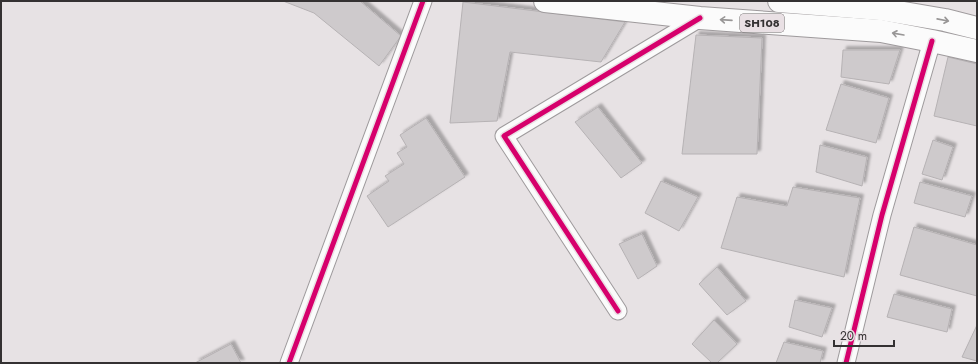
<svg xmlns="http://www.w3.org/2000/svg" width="978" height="364" font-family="Jost,sans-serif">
<defs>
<filter id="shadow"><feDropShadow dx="3.5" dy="-3.5" stdDeviation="1" flood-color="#0004"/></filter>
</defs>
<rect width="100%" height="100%" fill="#e7e2e4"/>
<g fill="#cecacc" stroke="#b6b2b4" filter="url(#shadow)">
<path d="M 283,1 L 360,1 L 401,36 L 379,66 L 314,13 Z"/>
<path d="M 463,2 L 625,22 L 601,62 L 510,52 L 497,121 L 450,123 Z"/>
<path d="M 696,35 L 762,38 L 757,154 L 682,154 Z"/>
<path d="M 843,50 L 900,50 L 889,84 L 841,77 Z"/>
<path d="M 948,57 L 977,64 L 977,126 L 934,116 Z"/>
<path d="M 841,84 L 889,98 L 876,143 L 826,130 Z"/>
<path d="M 598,107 L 642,163 L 621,178 L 575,122 Z"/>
<path d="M 426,118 L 465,177 L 388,227 L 367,196 L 389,181 L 385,176 L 404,164 L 397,153 L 407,147 L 400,135 Z"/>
<path d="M 933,140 L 953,147 L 942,180 L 922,174 Z"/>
<path d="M 820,145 L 867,157 L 862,186 L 816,172 Z"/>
<path d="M 661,181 L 698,197 L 679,231 L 645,213 Z"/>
<path d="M 920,182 L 972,196 L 965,217 L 914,203 Z"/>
<path d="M 793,187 L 860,198 L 844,277 L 721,248 L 737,197 L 787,206 Z"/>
<path d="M 914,227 L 977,245 L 977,296 L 900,275 Z"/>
<path d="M 642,234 L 657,266 L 638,279 L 619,244 Z"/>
<path d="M 717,267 L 746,301 L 727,315 L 699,284 Z"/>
<path d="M 894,294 L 952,309 L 947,332 L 887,317 Z"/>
<path d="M 795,300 L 832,308 L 822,337 L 789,327 Z"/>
<path d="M 714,320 L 737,344 L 717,363 L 712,363 L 692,344 Z"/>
<path d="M 977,325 L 977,361 L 962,357 Z"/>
<path d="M 784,342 L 823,351 L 820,363 L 776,363 Z"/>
<path d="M 231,344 L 241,363 L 195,363 Z"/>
</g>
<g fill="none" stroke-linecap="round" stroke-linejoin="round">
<defs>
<g id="minor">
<path d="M 618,311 L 504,136 L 700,18"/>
<path d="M 289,363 L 423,1"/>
<path d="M 846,363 L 882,215 L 932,41"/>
</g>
<g id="primary">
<path d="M 545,1 L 700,18 L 881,31 L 932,41 L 977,51"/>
<path d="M 779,1 L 880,9 L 945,20 L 977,28"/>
</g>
</defs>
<use href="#minor" stroke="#9e9a9c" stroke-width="19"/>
<use href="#primary" stroke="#9e9a9c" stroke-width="24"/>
<use href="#minor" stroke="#fbfbfb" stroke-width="17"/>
<use href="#primary" stroke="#fbfbfb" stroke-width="22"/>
<defs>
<g id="cycleway">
<path d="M 618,311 L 504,136 L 700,18"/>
<path d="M 289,363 L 423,1"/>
<path d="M 846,363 L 882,215 L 932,41"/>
</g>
</defs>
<use href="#cycleway" stroke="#e9e0e4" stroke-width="8"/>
<use href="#cycleway" stroke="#d6006c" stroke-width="5"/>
</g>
<defs><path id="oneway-shaft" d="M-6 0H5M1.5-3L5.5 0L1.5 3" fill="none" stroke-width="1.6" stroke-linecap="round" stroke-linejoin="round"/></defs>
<g stroke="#989696">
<use href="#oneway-shaft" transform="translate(726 20) rotate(-176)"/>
<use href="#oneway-shaft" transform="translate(943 20) rotate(11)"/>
<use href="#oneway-shaft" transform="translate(898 34) rotate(-170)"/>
</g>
<g text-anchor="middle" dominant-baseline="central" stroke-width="3" stroke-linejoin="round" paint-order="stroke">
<rect fill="#e9e0e4" stroke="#6a6667" stroke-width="1" x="740" y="14" width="44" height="18" rx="3"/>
<g font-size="11" font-weight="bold" fill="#343132">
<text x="762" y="23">SH108</text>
</g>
</g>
<rect width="978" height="364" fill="none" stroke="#343132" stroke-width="4"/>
<path d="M834 340v6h60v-6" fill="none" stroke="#343132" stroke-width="2"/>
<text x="840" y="340" font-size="12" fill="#343132" stroke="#e9e0e4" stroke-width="3" paint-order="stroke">20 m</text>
</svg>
